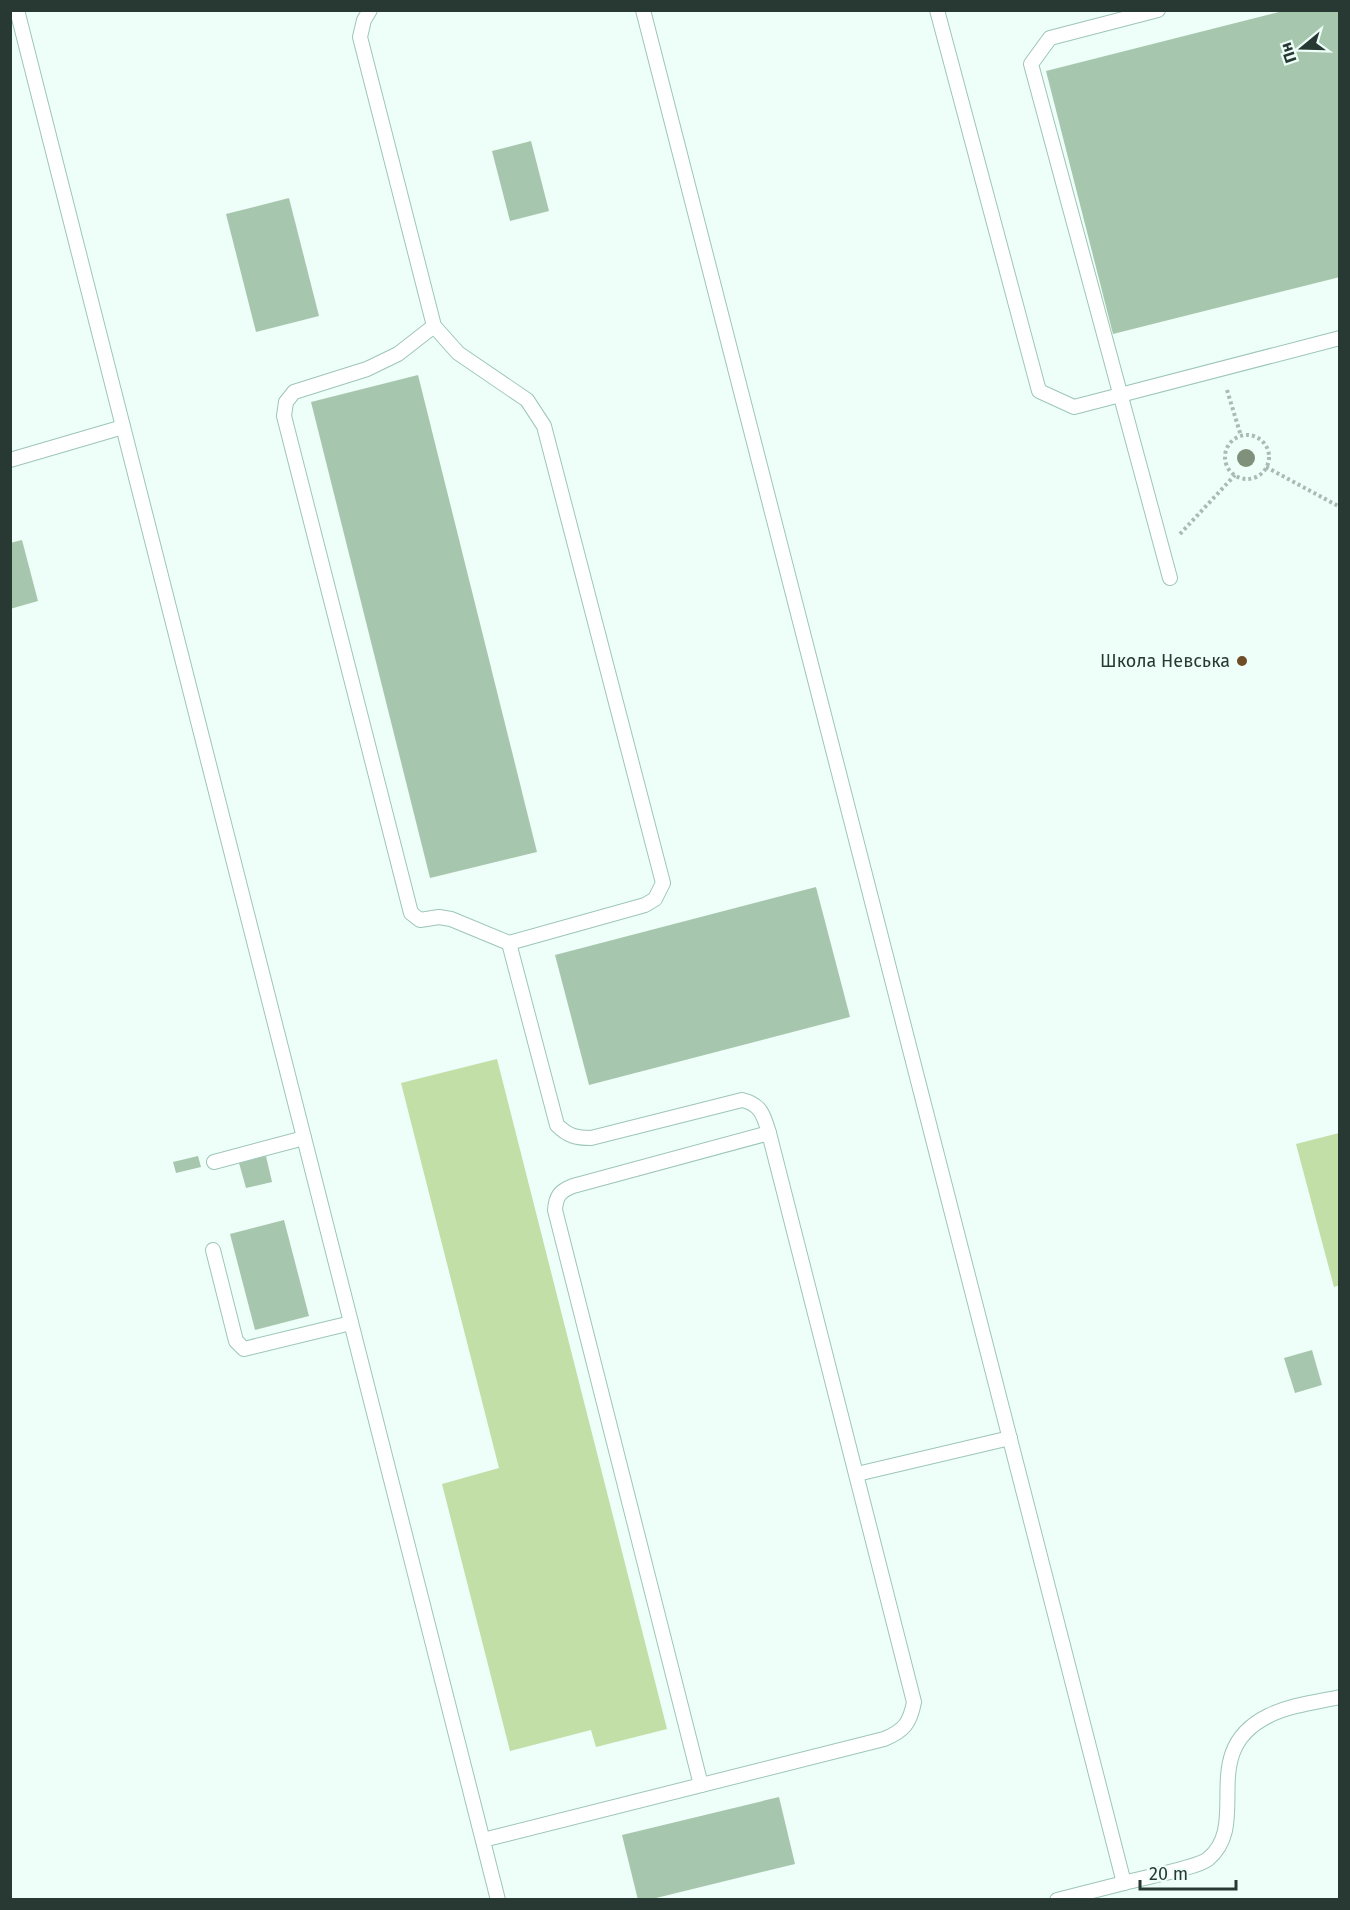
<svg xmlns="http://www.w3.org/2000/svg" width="1350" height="1910" font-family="'Fira Sans',sans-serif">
<rect width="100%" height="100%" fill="#eefef8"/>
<g fill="#c1dfa7">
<path d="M 497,1059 L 667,1729 L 596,1747 L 591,1730 L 510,1751 L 442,1484 L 499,1468 L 401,1083 Z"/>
<path d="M 1339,1133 L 1340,1285 L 1334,1287 L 1296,1144 Z"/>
</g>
<g fill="#a7c6ae">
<path d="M 1287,10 L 1340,10 L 1340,277 L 1113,334 L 1046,71 Z"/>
<path d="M 531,141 L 549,211 L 510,221 L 492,151 Z"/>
<path d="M 289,198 L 319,316 L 256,332 L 226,214 Z"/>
<path d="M 418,375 L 537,852 L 430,878 L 311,402 Z"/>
<path d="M 22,540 L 38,601 L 10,609 L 10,543 Z"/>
<path d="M 816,887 L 850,1017 L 589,1085 L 555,955 Z"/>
<path d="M 198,1156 L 201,1167 L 176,1173 L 173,1162 Z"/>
<path d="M 266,1156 L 272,1182 L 246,1188 L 239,1163 Z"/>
<path d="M 284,1220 L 309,1316 L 255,1330 L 230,1234 Z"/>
<path d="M 1312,1350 L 1322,1385 L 1295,1393 L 1284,1358 Z"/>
<path d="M 779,1797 L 795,1864 L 648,1900 L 638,1900 L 622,1835 Z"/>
</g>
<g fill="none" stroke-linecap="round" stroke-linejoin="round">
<defs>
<g id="service">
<path d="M 17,10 L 498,1900"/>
<path d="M 370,10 L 364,20 L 360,37 L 434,326 L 458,353 L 527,400 L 544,426 L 663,883 L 655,899 L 645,905 L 509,943 L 557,1125 C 568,1136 576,1138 591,1138 L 742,1100 C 761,1104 764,1116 769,1133 L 914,1702 C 910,1723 904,1731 884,1739 L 483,1840"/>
<path d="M 643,10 L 1124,1883 L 1057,1900"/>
<path d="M 937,10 L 1039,391 L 1074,407 L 1340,338"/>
<path d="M 1158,10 L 1050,38 L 1031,64 L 1170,578"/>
<path d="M 434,326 L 398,354 L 367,369 L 294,392 L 286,402 L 284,416 L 411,913 L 420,920 L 439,917 L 451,919 L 509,943"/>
<path d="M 10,460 L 123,427"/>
<path d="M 214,1162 L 304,1138"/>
<path d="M 213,1250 L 236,1341 L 244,1349 L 351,1323"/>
<path d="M 857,1474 L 1010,1438"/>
<path d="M 701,1785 L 555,1210 C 556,1196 560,1191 573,1186 L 769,1133"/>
<path d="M 1124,1883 C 1141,1878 1197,1868 1208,1859 C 1252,1823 1196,1752 1268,1716 C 1290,1705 1317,1702 1340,1697"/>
</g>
</defs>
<use href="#service" stroke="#9dc6b8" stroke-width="16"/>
<g stroke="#aabab4" stroke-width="4" stroke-dasharray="3 3" stroke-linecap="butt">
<path d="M 1227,390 L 1241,436"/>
<circle cx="1247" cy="457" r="22"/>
<path d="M 1266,467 L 1340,507"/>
<path d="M 1180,534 L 1235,475"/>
</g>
<use href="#service" stroke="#fff" stroke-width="14"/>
</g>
<circle fill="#80917b" cx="1246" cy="458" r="9"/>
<circle fill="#704d26" stroke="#eefef8" stroke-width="2" cx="1242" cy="661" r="6"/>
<g text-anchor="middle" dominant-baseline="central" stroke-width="5" stroke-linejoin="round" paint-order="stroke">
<g font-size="18" fill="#283933" stroke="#eefef8" text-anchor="end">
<text x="1230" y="661">Школа Невська</text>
</g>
</g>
<rect width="1350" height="1910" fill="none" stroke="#283933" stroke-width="24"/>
<g transform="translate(1302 48) rotate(251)" stroke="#eefef8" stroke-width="4.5" paint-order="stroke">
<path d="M0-4.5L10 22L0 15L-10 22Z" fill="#283933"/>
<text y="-9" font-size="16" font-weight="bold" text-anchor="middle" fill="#283933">Пн</text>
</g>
<path d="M1140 1880v9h96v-9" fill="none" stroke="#283933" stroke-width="3"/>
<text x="1149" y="1880" font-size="18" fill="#283933" stroke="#eefef8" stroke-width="4.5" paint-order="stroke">20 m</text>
</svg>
